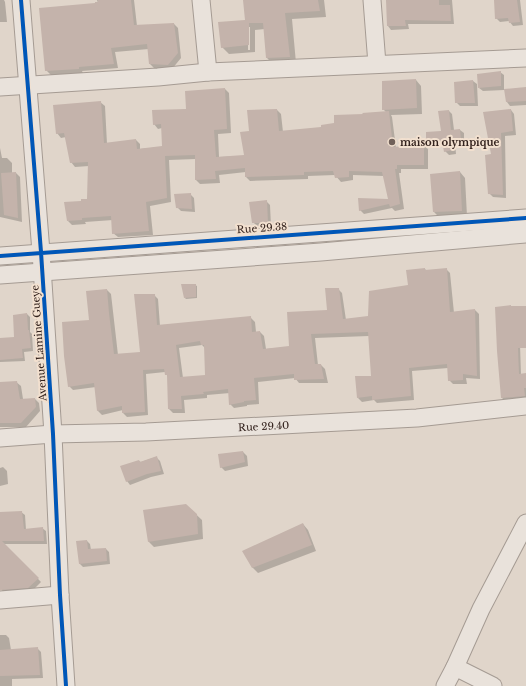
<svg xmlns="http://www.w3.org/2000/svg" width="526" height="686" font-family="'Libre Baskerville',serif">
	<rect width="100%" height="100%" fill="#e0d5ca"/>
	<path fill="#0003" fill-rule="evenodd" d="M0,0H4L5,2L7,22H0Z
		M97,0H134L137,26L174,24L178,28L181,58L172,69L154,68L150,64L149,49L115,52L118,68L82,71L83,73L51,75L46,70L98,3Z
		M244,0H324L326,17L292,19L296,63L274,65L267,58L265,29L255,30V52L229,54L222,47L246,21ZM248,27H250V50H248Z
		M386,0H452L454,24H408L409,29L391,30L388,26L387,2Z
		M495,0H520L523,25L513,26L509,21L500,22L496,18Z
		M500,72L504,75V90L483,91L479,88Z
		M416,80L421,86L422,114L391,115L392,117L396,148L423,145L428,149V169H401V173H399L404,209L395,211L392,208L364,214L360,210L389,200L384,176L353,175V180L341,182L335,175L308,176V179L250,181L246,177V172L219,175L220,183L200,184L196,180V159L169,160L171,202L150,206L153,235L118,237L113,233V220L85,222L86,224L72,225L68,221L83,202L88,200L89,166L75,167L71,162L66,137L61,138L57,133L100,102L105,106L107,144L136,140L140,144V149L163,147L162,128L158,129L154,124L187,110L225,89L229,93L231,133L218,134L219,157L245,156L250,132L277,110L281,114L283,132L322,128L364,115L386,112L383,109Z
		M473,81L477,84L478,106H460L456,102Z
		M526,88V105L510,106L507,102L505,90Z
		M511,110L514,114L516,135L505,136L506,198L493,197L489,193L492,155L484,113Z
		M449,111L452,114L454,130H460L464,133V143H455L456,154L449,155L445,151L444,144H431L427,140L442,132Z
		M0,148L2,158H7L12,163V173H16L20,177L22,222L0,217Z
		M460,172L465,178L467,216L439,217L434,212Z
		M190,194L194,198L195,212L181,211L177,207Z
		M266,201L270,205L271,226H257L253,222Z
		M425,269L427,271L446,269L450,273L454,313L475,310L479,314L480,379L466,378L467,384H453L449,380L448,368L412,371L414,400L377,403L374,400L362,402L358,398L372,377L369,336L315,338L318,365H321L325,369L328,383H299L295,378L258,382L259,404L247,405V406L234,408L230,404V393L207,395V398L184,400L185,413H173L169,409L168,377L165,372L146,374L148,415L127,417L123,413V410L102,415L98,411L96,387L73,390L69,386L90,321L107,290L111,294L118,355L141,353L154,295L158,299L160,326L250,317L255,322L256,332H260L264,336L266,349L290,347L328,311L338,289L342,293L346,320L369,317L409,286ZM202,345L205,348L206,376L183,378L179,348Z
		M195,285L197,286V298L186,299L185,298Z
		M526,307V343L520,344L521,375L526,374V399L505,401L502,398Z
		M27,314L30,317V332L32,334L33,351L24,352L25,361L0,362V339L15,338Z
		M16,382L21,386L23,399H35L39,403L40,411L26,427H0V383Z
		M243,452L247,456L248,466L225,471L221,467Z
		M156,457L160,461L164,474L151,477L130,485L127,481L139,461L141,462Z
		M3,467L7,471L8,484L0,486V468Z
		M186,505L202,520L203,539L154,547L149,542L144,511Z
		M21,512L25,515L26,530L42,528L46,531L47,544H4L41,582L32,591L4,593L0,587V513Z
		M303,524L308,530L316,551L258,573L252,567Z
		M87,541L90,544L91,550L106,549L109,552L110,564L83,567L79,563Z
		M0,635H6L9,638L11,650L37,648L41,652L43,678L12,679V686H0Z"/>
	<path fill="#c4b3ab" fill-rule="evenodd" d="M98,0H131L134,25L174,23L178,53L168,65L149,64L147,44L111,48L114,64L79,67V69L45,71L39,8L95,3V2H98Z
		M243,0H318L320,11L285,13L290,57L266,58L263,23H249V45L221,48L218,22L245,20Z
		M386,0H439V5H450L451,21L405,20L406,26H387Z
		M494,0H517L520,22L509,23L508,18L495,19Z
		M501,71V86L478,88L477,74Z
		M416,79L417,108L382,110V81Z
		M473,80L475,103H455L454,82Z
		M526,87V101L506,102L504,89Z
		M225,88L227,129L214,130L216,157L244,155L240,132L249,131L247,110L277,109L279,131L321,127V125L334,123V115L363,114L362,113L389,111L393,147L424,144V165H397V169H395L400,204L390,207L389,204L359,211L358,198L388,199L382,172L349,171V177L335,178L333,171L304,172V175L245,177V168L215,171L216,179L195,180V155L165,156L167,198L146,202L149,231L112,234L111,216L82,218V220L67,221L64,202L81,201V199H87L88,162L70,163L64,133L56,134L53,105L101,101L104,143L136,139L137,149L162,146L161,124L153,125L152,110L186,109L185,91Z
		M511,109L513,131L501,133L503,195L488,194L485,155L491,154L483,112Z
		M449,110L451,130L460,129L461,140H452L453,150L444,152L442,140L426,141V132L441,131L438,111Z
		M460,171L462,211L433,212L430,174Z
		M16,172L18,218L4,215L1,173Z
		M191,193L192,209L176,208L174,194Z
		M267,200L268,223H252L249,202Z
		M425,268V270L447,268L450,312L475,309L477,376L463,374V380L448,381L447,364L409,368L411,396L372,400V396L357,398L355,376H371L368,332L311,334L315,364H321L324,379L294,380V374L254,378L256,400L244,401V402L229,405L228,389L203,392L204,394L181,396L182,409H168L167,375H165L164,369L143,370L145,412L122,413V406L97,411L94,383L68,387L64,356L62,322L89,320L86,291L107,289L109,313L114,354L140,352L134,294H155L157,325L251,316L252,332L260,331L263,349L289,346L287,312L327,310L325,288H339L343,319L368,316L369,291L408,285L406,270ZM200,341L201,345H204L205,375L180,377L176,345Z
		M181,284H196V297L184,298Z
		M511,305V306H526V348H518L519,374L526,373V388H524L525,396L501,398L497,351L495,307Z
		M27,313L28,330H29L31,348L22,349L23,358L0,360V338L14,337L13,315Z
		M17,381L20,399L35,398L36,407L21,423H0V382Z
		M243,451L245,462L220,468L218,454Z
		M157,456L161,471L147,474L126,482L120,466L139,460L140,462Z
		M186,504L197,514L198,534L148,542L143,510Z
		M22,511L24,529L43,527L44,541H2L39,578L28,588L0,590V512Z
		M303,523L312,545L252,568L242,551Z
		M87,540L88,549L106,548L107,561L79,564L76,541Z
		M38,647L40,675L0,676V650Z"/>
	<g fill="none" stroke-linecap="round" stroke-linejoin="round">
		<defs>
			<g id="minor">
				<path d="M21,0L41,252L53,434L60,595L66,686"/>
				<path d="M201,0L208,72"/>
				<path d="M372,0L377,64"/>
				<path d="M0,87L158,77L208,72L526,58"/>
				<path d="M0,256L526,218"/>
				<path d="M0,275L321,252L526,234"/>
				<path id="s1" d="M0,438L53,434L146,432L417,418L526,406"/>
				<path d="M0,600L60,595"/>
				<path d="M455,667L493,686"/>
				<path d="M445,686L455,667L481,609L526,523"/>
			</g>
		</defs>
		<use href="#minor" stroke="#a59b93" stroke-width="19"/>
		<use href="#minor" stroke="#e9e2db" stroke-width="17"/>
		<defs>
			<path id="cycleway" d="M21,0L41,252L53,434L60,595L66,686
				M0,256L526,218"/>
		</defs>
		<use href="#cycleway" stroke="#f2e0cf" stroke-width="6"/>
		<use href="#cycleway" stroke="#0057b8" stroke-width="4"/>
	</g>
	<circle fill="#70615a" stroke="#f2e0cf" stroke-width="1.5" cx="392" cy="142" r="4"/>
	<g text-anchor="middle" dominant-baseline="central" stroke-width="4" stroke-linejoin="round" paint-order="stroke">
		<g font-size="10" font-weight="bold" fill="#33221d" stroke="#f2e0cf" text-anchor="start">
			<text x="400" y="142">maison olympique</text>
		</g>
		<g font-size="10" fill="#33221d" stroke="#f2e0cf">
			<text transform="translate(262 228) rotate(-4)">Rue 29.38</text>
			<text transform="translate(39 343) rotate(-94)">Avenue Lamine Gueye</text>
			<text stroke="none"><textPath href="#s1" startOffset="264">Rue 29.40</textPath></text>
		</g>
	</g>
</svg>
